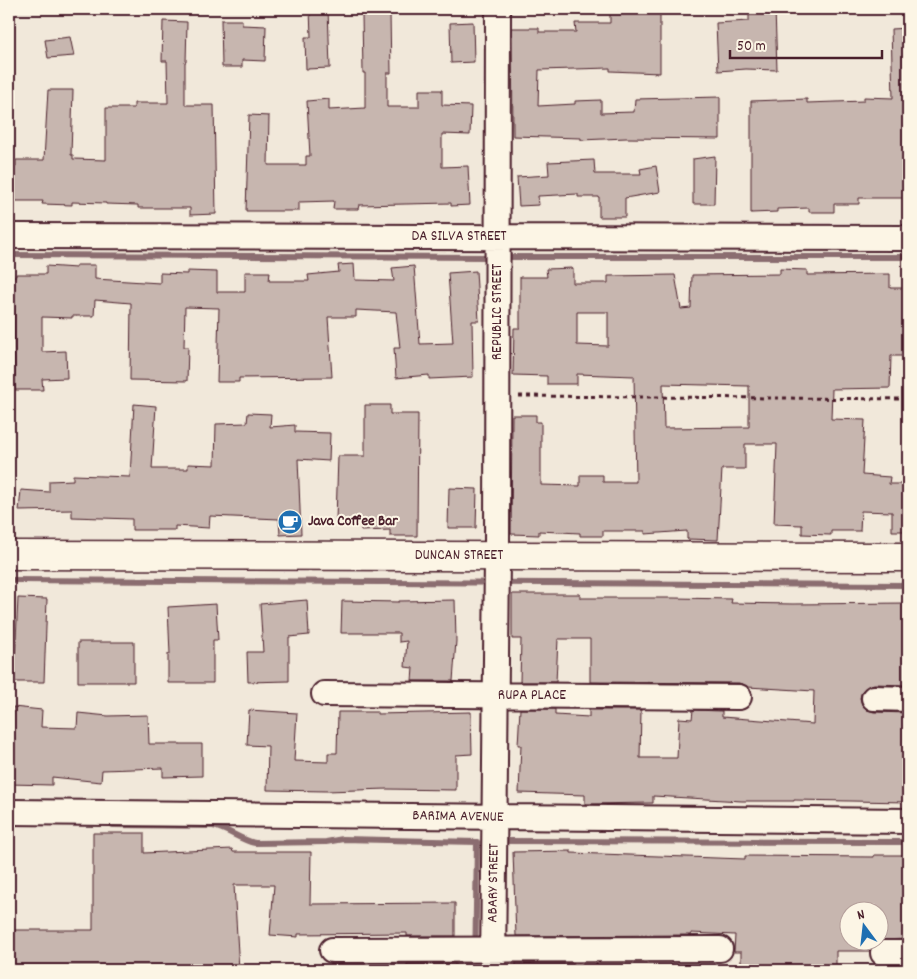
<svg xmlns="http://www.w3.org/2000/svg" width="917" height="979" font-family="Dekko,sans-serif">
	<rect width="100%" height="100%" fill="#f1e8da"/>
	<filter id="ink" filterUnits="userSpaceOnUse"><feTurbulence type="fractalNoise" baseFrequency=".02" numOctaves="2"/><feDisplacementMap in="SourceGraphic" scale="10" xChannelSelector="R" yChannelSelector="G"/><feConvolveMatrix kernelMatrix="1 2 1 2 8 2 1 2 1" color-interpolation-filters="sRGB"/></filter>
	<g filter="url(#ink)">
		<g fill="none" stroke-linecap="round" stroke-linejoin="round">
			<path stroke="#8b6d6f" stroke-width="6" d="M9,255L492,257
				M502,257H908
				M9,580L908,585
				M113,825L213,826C228,829 240,840 255,843L326,842L343,839L477,842L475,970
				M500,841L908,842"/>
		</g>
		<path fill="#c7b6af" stroke="#4a1f2b" fill-rule="evenodd" d="M310,9H328L330,68L306,69L305,37H311Z
			M610,9H660V73L610,71V68L539,70L538,106L575,104V101L601,100V113L634,112L635,99L720,97V139L626,138L581,140V138L513,136L512,28H539V32H576L575,23H610Z
			M749,9H775L777,70L746,69L718,71L716,23L749,21Z
			M362,14H390L391,73H387V107H419V90H442V105L471,106L470,135L442,134V167L468,166L470,205L451,206V203L359,205L358,209H333L334,201L299,202V211H246L249,115L269,116L268,165H306V156H310L307,101L329,99V110L365,108V73H363Z
			M221,20H242V25L266,26L265,61L242,60V67H222Z
			M163,21L187,22L186,62H185V105H214L216,214L190,215V208H138V205L106,204V203L72,202V205L42,204L43,201H9V167H16V160H44L48,90H73L71,155H73V159L106,160V108H134V103H168L167,61H162Z
			M473,22L474,62L451,63L450,23Z
			M908,28V198H859V204H834V212H809V208L777,209V212L751,213V101L807,99V103L864,101V97L893,98L891,29Z
			M70,37L74,56L48,58L45,40Z
			M715,156L714,204H693V159Z
			M594,160L595,174H641L640,169L656,166L660,192L625,198V217H599V197H578V194L538,196L539,205L519,206L517,177L549,175L548,162Z
			M354,264L355,280L394,281L392,268L414,266L420,344L453,343L448,273L476,271L479,321H472L473,377L429,379V375L396,378L394,348H400L396,312L356,310V317H328L332,377L239,378V382H217L219,308L185,307L184,347H188L187,381L130,380L131,303L95,300L94,316H72V318L42,317V352L66,351L67,378L42,379L43,390H15L14,307H9V276H16V274H46V266L76,268V265H95V279L160,283V273L187,274V271L217,272V292H245V272H270L269,281H309L308,275L339,272L338,265Z
			M573,268V283H608V276L675,275L681,309L691,308L692,275L780,274V269L807,270V275L890,274V288H908V356H891L890,388L832,389L831,419L865,420L862,475L890,477L889,484H908V531H892V512L861,511L860,531H831V535L802,534V525L774,524L777,444H745V469H722L718,540L687,539V531L645,534V531H603V536H580V533L539,531V535L511,534L512,415H536V422H541V485L580,486V475H603V482H636L634,376L577,374V384H547V376L513,375L514,328H520V277H547L546,269ZM577,312H608V346L577,345ZM663,384L749,386V427L664,428Z
			M134,404L156,406L152,469H188V464L215,465L216,424L247,423L248,413L271,414L270,427L295,425V432L330,433L329,461L298,459L301,534L280,535L279,519L210,516L209,528L175,526V530H132V519L72,517V510L19,511L21,490L49,492V481L73,480V475L130,477Z
			M365,405H390V414H418L417,536H390V530L361,531V520H336L338,456H365Z
			M449,488L477,489L476,528H448Z
			M512,594H580V598H674L732,599L731,603L793,604L908,603V685L874,684L868,686L862,691L860,698L862,705L867,710L874,712L908,713V802L794,800V801H742L653,796V803L585,804V795L519,793L521,745H518L520,709H555V715L589,717V710H641L640,758H677L679,718L692,719L693,710L722,711V717L813,724L814,691L748,687L739,683L590,682V639H558L556,682H520L521,639H512Z
			M18,598L47,599L44,682H14Z
			M307,600L309,635L289,637V681L248,682L247,652H263L260,604Z
			M455,600L456,641L453,681H412L413,668L405,667L407,641L399,642V633H341L342,601L399,602V601Z
			M216,604L218,640H213V683H168V654H170L168,607Z
			M78,642H134V682H78Z
			M13,707L42,710L41,727L77,728L78,713L108,716L148,715L149,744H202V776L163,777V768L102,770L101,782L52,777V785L9,784V725H12Z
			M249,710L297,713L294,761L328,762V753H337L338,712H377V714L471,712L472,754L456,755V790L387,789L327,791L267,790L268,746L247,745Z
			M93,833H144V853L232,849L233,852H311L310,904L455,903V936H407V933L298,934V937L270,935L274,885H234L239,970H9V930H93Z
			M571,851V853L745,859V856L874,857V855H908V939L880,940V912H850V942H876L871,946L870,951H836V970H741V952H734L735,935L691,933V935L516,936L513,852Z
			M455,963V970H407V964Z
			M516,963H574V970H516Z"/>
		<g fill="none" stroke-linecap="round" stroke-linejoin="round">
			<defs>
				<path id="minor" d="M9,236L908,238
					M324,694L739,697
					M874,698L908,699
					M9,812L908,821
					M332,950L720,949
					M883,953H908
					M493,970L497,556L498,9"/>
				<path id="tertiary" d="M9,555L908,557"/>
			</defs>
			<use href="#minor" stroke="#4a1f2b" stroke-width="28"/>
			<use href="#tertiary" stroke="#4a1f2b" stroke-width="31"/>
			<path stroke="#4a1f2b" stroke-width="3" stroke-dasharray="4 4" stroke-linecap="butt" d="M519,396L908,399"/>
			<use href="#minor" stroke="#fcf5e5" stroke-width="24"/>
			<use href="#tertiary" stroke="#fcf5e5" stroke-width="28"/>
		</g>
	</g>
	<defs>
		<symbol id="cafe-disc" viewBox="-11 -11 22 22"><circle r="9.5" fill="#1f6fb2" stroke="#fcf5e5"/><path d="M-5.5-4.5H6V0H3Q3 3.5 0 3.5H-2.5Q-5.5 3.5-5.5 0ZM3-3.2v2h1.7v-2ZM-6 4.5H4V6H-6Z" fill="#fff"/></symbol>
	</defs>
	<g fill-rule="evenodd">
		<use href="#cafe-disc" x="276" y="508" width="28" height="28"/>
	</g>
	<g text-anchor="middle" dominant-baseline="central" stroke-width="4" stroke-linejoin="round" paint-order="stroke">
		<g font-size="15" fill="#4a1f2b" stroke="#fcf5e5">
			<text x="459" y="237">DA SILVA STREET</text>
			<text transform="translate(498 312) rotate(-90)">REPUBLIC STREET</text>
			<text x="459" y="556">DUNCAN STREET</text>
			<text x="532" y="696">RUPA PLACE</text>
			<text transform="translate(458 817) rotate(1)">BARIMA AVENUE</text>
			<text transform="translate(494 883) rotate(-89)">ABARY STREET</text>
		</g>
		<g font-size="15" font-weight="bold" fill="#4a1f2b" stroke="#fcf5e5" text-anchor="start">
			<text x="308" y="522">Java Coffee Bar</text>
		</g>
	</g>
	<rect width="917" height="979" fill="none" stroke="#fcf5e5" stroke-width="30"/>
	<rect x="15" y="15" width="887" height="949" fill="none" stroke="#4a1f2b" stroke-width="2" filter="url(#ink)"/>
	<g transform="translate(864 926) rotate(345)"><circle r="24" fill="#fcf5e5" stroke="#b59f9b"/>
	<path d="M0-4L9 19L0 12L-9 19Z" fill="#1f6fb2"/>
	<text y="-8" font-size="14" font-weight="bold" text-anchor="middle" fill="#4a1f2b">N</text>
	</g>
	<path d="M730 50v8h152v-8" fill="none" stroke="#4a1f2b" stroke-width="2.5"/>
	<text x="737" y="50" font-size="15" fill="#4a1f2b" stroke="#fcf5e5" stroke-width="4" paint-order="stroke">50 m</text>
</svg>
